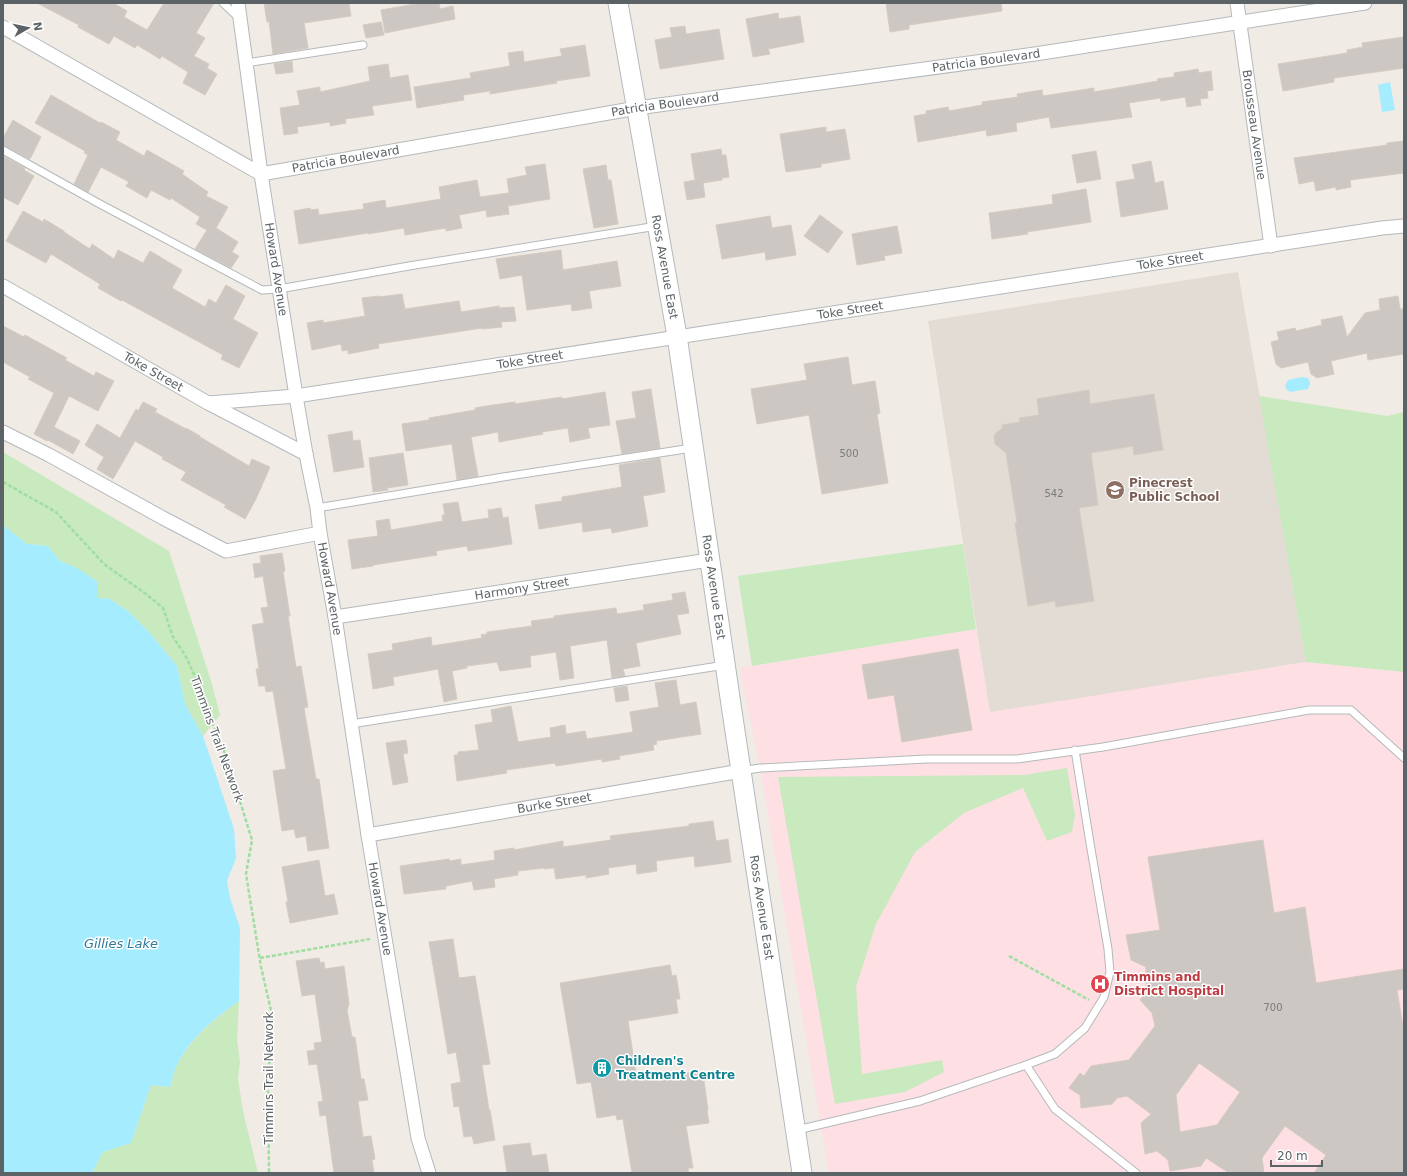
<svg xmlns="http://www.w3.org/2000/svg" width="1407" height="1176" font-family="'DejaVu Sans',sans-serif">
	<rect width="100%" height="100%" fill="#f0ebe4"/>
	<path fill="#e2dcd4" d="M1238,272L1306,662L990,713L928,321Z"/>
	<path fill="#fedfe3" d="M976,629L990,712L1306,662L1404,672V1173H829L760,768L740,668Z"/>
	<path fill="#c8eabe" d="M1259,396L1387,416L1404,412V672L1306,662Z
		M3,452L169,551L212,684L220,715L203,736L185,704L177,666L149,632L128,611L110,599L98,598V582L77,568L60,561L48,546L27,544L3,525Z
		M963,544L976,629L752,666L738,576Z
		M1067,768L1075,815L1072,832L1047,841L1023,788L964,813L915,852L876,924L856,987L862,1074L942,1060L944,1072L905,1092L835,1104L778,777L1024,775Z
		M239,1001L237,1040L240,1062L238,1079L243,1111L258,1173H92L103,1152L131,1143L151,1085L170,1087C172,1079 174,1070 178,1063C192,1037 215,1018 239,1001Z"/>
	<path fill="#a5ecff" d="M1390,82L1395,110L1382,112L1378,85Z
		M1302,377L1308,378L1310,383L1308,389L1290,392L1286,389L1285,386L1288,380Z
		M3,525L27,544L48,546L60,561L77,568L98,582V598L110,599L128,611L149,632L177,666L185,704L203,736L234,829L236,858L227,881L230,898L240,928L239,1001C215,1018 191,1037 178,1063C174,1070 172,1079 170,1087L151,1085L131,1143L103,1152L92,1173H3Z"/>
	<path fill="#cdc7c3" stroke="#d5cbc1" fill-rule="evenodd" d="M37,3H113L127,11L124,17L147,30L164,3H214L196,33L205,38L194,56L209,64L207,68L217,74L205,95L183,83L188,72L162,56L160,59L137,45L135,48L114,36L109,44L78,27L79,25Z
		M264,3H349L351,16L304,23L308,48L273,54L269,21L267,22Z
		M421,3H439L440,9L453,6L455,19L385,33L381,10Z
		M886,3H1001L1002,11L909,25V29L890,32Z
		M778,13L779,19L800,16L804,42L768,49L770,54L753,57L746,19Z
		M381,22L384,35L366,38L363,25Z
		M685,26L686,34L719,29L724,59L660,69L655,40L672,37L670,28Z
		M1404,37V68L1334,78V82L1283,91L1278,64L1347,53V50L1363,47L1362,43Z
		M585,45L590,76L556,81L557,83L490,94V91L463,95L464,100L417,108L414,87L471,78L470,73L510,66L508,53L523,51L524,62L562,56L560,49Z
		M292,61L293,72L276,74L274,64Z
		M388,64L390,78L408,75L412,100L372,106L374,115L345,119L346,123L330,126V122L297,127L298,133L284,135L280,108L300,105L297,91L320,87V92L370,81L368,67Z
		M1198,69L1199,73L1211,71L1213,90L1207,91L1208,98L1200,99L1201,105L1187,107L1185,97L1161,101L1160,98L1129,103L1132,117L1051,128L1049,117L1016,123L1017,131L987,136L986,130L918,142L914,116L926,114V111L948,107L949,111L982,105V102L1018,97L1017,94L1042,90L1043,96L1094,88V92L1158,81L1157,79L1174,77V73Z
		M51,95L100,123L101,122L120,132L116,140L144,156L147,150L184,171L182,174L208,192L206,196L228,207L216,228L238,242L232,252L239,256L231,268L195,249L207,230L196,224L200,217L171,198L170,200L151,190L147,198L126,186L129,182L101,167L88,192L74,184L88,155L84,153L85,151L35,123Z
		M13,120L41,137L30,159L3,145V138Z
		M826,127V132L845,129L850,159L821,164V167L786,172L780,134Z
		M1404,141V173L1350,180L1351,187L1336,190V187L1316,191L1314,181L1299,184L1294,158L1387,145V143Z
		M721,149L722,155H726L729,177L722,178V180L703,183L705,197L687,200L684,182L695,180L691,154Z
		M1096,151L1101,179L1077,183L1072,155Z
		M3,156L25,168L24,170L34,176L18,205L3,197Z
		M1151,161L1155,183L1163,181L1168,209L1121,217L1116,182L1135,179L1132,165Z
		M545,164L550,199L508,206L509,214L487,217L486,210L459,215L462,228L446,231V228L405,235L404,228L368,234V233L299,244L294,211L310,208L311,210L318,209L319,215L364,209L363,204L385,200L386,208L441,199L439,187L477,180L480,197L509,193L507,179L527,175L525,167Z
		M606,165L608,180H611L618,224L594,228L583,169Z
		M1086,189L1091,222L1027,232L1028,234L992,239L989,213L1053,204L1052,195Z
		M23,211L43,222L44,219L64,231V232L90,249L92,244L114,259L118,250L143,263L150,251L182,270L172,288L205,307L209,299L216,303L226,285L245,296L233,319L258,333L239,368L221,359L223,355L122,300L121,301L98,288L100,284L51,254L46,263L6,241Z
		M820,215L843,232L828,253L804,236Z
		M770,216L772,228L791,225L796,255L766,260L765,252L722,259L716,225Z
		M897,226L902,253L884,256L885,260L857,265L852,234Z
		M561,250L563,270L617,261L621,286L589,291L592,308L572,311L571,304L527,310L522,275L500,279L496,259Z
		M402,294L405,309L459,301L461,312L499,306V308L514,307L516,321L501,322L502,327L482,329V328L378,344L379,348L348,354V350L342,351L341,344L312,350L307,323L323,320V323L365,316L362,298L379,296V297Z
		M1398,296L1400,309H1403L1404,316V354L1368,360L1367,353L1331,361L1334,374L1317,378L1311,374L1308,362L1281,368L1276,364L1271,342L1279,340L1277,332L1295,328L1296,331L1322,325L1321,320L1342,316L1347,337L1365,313L1380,310L1379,299Z
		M3,326L24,337L25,335L67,358L65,360L94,376L96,372L114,381L98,411L69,396L54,427L80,441L73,454L48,440L47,441L34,434L54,393L28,379L30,377L3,362Z
		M848,357L852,385L875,381L880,413L877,414L888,483L822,494L809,415L757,424L751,389L807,380L804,364Z
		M651,389L660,448L622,454L616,421L636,418L632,392Z
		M1089,390L1090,404L1154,394L1163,450L1134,455L1133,446L1091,453L1098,505L1079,508L1094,601L1056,607L1055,601L1028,606L1015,523H1017L1006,453L995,444L994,437L995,434L1002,428V425L1020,422L1019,418L1039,415L1037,399Z
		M605,392L610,425L588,428L590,438L570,442L568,428L542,432L543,434L499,442L498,432L471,437L478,476L457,480L452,444L406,451L402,424L429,420V418L475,410V408L486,406L515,402V404L562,397V399Z
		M143,402L157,409L155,412L186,429V428L200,436V437L249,466L252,459L270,467L256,499L245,519L224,507L226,505L181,480L186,472L162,459L163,457L135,441L113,479L97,469L104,457L85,445L97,424L120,438L136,409L138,411Z
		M352,431L353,441L360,440L364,467L334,472L328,435Z
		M403,453L408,485L387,488L388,490L373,492L369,458Z
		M660,458L665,492L643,496L648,526L612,533L611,528L583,532L582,522L539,529L535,505L562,501V497L622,487L619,465Z
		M458,502L462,522L489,518L488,510L501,508L503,518L508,517L512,544L468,551L467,546L436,551L437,555L373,565V566L352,569L348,540L378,536L376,521L389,519L391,530L443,521L442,515H445L443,504Z
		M282,553L285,571L283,572L290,616H288L296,667L301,666L308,707L304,708L316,779H319L329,848L308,851L306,836L296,838L294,829L282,831L273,771L286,769L273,691L266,692L265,686H259L256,669H259L252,625L264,623L261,608L268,607L263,576L255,578L253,564L261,563L260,556Z
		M685,592L689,613L677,615L681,634L636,643L640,666L623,669L625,676L612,678L607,640L570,646L574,678L560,680L556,652L530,656L531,667L500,671L497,662L467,666V668L452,671L457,699L444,702L438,669L393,677L394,685L373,689L368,654L393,650L392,644L431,637L432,646L482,638L481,635L487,634V632L532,626L531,621L554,618V616L616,608L617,614L644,610L643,605L673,600L672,594Z
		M958,649L972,730L902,742L894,695L868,699L862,665Z
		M676,680L680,705L696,702L701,734L656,741L657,744L653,745L654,750L619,756L620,759L602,762V759L556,766L555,763L506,770L507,773L457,781L454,755H458V752L479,750L475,725L493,722L491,710L511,706L518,742L551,737L550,728L565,725L566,734L585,731L587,739L633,732L630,712L659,707L655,683Z
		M627,686L629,700L616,702L614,688Z
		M406,740L408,753L403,754L408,782L393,785L386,743Z
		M713,821L716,841L728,839L731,862L695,867L694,856L656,861L657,871L637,874L636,864L608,868L609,874L586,878V875L556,879L554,868L544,869V868L518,871V875L494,879L495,887L474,890L472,881L446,886V889L404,894L400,866L449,859L450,861L461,859V865L495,860L494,851L514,848V850L563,841V847L611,840L610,836L689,826V824Z
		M1263,840L1274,913L1305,907L1316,983L1404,969V989L1397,990L1404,1032V1173H1314L1326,1155L1285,1126L1262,1158L1264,1173H1229L1206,1158L1201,1166L1170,1171L1168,1160L1157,1151L1145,1154L1141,1123L1151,1114L1127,1096L1117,1098L1112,1104L1081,1108L1080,1095L1069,1088L1080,1073L1084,1076L1091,1066L1129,1060L1155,1026L1152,1013L1140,1000L1146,991V967L1131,960L1126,935L1160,930L1148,857ZM1199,1063L1240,1092L1217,1125L1180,1132L1176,1095Z
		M319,860L325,896L334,894L338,914L290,923L286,902H288L282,867Z
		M453,939L459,978L475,976L490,1064L482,1065L489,1110H490L495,1140L474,1144L472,1136L464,1137L459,1106L454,1107L451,1084L461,1082L456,1052L448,1054L429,942Z
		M319,958L320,963L324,962L325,969L344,966L349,1004L347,1010L352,1037H355L361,1079H364L368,1100L358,1101L363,1137L371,1136L375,1159L372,1160L374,1173H334L326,1115L320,1116L318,1102L323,1101L317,1064L309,1065L307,1051L315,1050L314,1043L322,1042L315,994L302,996L296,961Z
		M670,965L672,976L676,975L680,999H676L678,1013L628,1021L637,1081L700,1071L702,1081H704L708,1110H707L709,1123L686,1126L693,1168H688L689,1173H632L623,1119L617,1120L616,1115L597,1118L591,1082L577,1084L560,983Z
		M530,1143L532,1156L546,1154L549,1173H507L503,1146Z"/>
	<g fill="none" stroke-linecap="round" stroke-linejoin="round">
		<defs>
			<path id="service" d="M223,3L238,17
				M246,63L363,45
				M3,150L98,203L262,290L279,289L409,266L657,226
				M317,508L503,477L692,448
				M351,724L725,665
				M741,771L760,768L926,759H1017L1103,747L1309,710H1351L1404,758
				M1026,1065L1055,1109L1136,1173
				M797,1130L920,1101L1026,1065L1055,1054L1085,1028L1104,997L1110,972L1108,949L1090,843L1075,750"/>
			<g id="minor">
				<path id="s1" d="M238,3L261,174L296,396L306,454L317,508L320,533L335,617L368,835L418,1138L429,1173"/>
				<path id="s2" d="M1237,3L1271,246"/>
				<path id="s3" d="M3,27L261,174L637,108L1035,54L1365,3"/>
				<path id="s4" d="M3,286L208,403L306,454"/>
				<path id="s5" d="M208,403L296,396L1382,228L1404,226"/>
				<path d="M3,432L49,455L163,518L226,551L320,533"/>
				<path id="s6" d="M335,617L709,560"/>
				<path id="s7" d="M368,835L741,771"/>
			</g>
			<g id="secondary">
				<path id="s8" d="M618,3L677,336L733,718L802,1173"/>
			</g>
		</defs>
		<use href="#service" stroke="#b4b9bc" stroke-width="9"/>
		<use href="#minor" stroke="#b4b9bc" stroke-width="15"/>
		<use href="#secondary" stroke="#b3b9bd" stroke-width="21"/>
		<path stroke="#9fdea1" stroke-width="2.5" stroke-dasharray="4 2" stroke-linecap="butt" d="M3,482L56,512L104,564L146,594L163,608L173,637L185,655L194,674L201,696L226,756L252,840L246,874L261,967L272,1015L268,1084L269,1173
			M1009,956L1089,1000
			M260,958L370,939"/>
		<use href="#service" stroke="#fff" stroke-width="7"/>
		<use href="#minor" stroke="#fff" stroke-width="13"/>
		<use href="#secondary" stroke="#fff" stroke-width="19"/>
	</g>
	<defs>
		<symbol id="school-disc" viewBox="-11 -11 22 22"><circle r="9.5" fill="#8d6e63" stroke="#fff"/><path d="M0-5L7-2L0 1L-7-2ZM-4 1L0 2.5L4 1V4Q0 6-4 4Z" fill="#fff"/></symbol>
		<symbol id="hospital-disc" viewBox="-11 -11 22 22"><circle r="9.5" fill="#e0444e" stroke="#fff"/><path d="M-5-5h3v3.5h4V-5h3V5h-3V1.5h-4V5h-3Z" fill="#fff"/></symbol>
		<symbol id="building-disc" viewBox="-11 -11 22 22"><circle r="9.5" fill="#0f9aa8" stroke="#fff"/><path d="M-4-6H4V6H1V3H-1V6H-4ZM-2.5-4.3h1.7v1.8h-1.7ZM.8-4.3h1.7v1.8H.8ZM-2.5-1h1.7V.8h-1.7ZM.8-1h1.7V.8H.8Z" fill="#fff"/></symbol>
	</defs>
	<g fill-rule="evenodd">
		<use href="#school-disc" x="1104" y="479" width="22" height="22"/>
		<use href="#hospital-disc" x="1089" y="973" width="22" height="22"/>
		<use href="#building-disc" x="591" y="1057" width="22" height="22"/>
	</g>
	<g text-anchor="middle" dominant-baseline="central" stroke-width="3" stroke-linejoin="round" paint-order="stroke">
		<g font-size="10" fill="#787c7d">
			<text x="849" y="453">500</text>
			<text x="1054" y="493">542</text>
			<text x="1273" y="1007">700</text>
		</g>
		<g font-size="12" fill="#5c6366" stroke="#fff">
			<text stroke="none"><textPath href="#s3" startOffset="1031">Patricia Boulevard</textPath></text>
			<text stroke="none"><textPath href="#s3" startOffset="707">Patricia Boulevard</textPath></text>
			<text stroke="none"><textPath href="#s2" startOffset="123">Brousseau Avenue</textPath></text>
			<text stroke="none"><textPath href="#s3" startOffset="383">Patricia Boulevard</textPath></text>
			<text stroke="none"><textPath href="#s5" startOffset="973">Toke Street</textPath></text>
			<text stroke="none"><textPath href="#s8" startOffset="268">Ross Avenue East</textPath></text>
			<text stroke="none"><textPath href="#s1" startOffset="269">Howard Avenue</textPath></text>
			<text stroke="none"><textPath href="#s5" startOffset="649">Toke Street</textPath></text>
			<text stroke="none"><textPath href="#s5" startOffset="325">Toke Street</textPath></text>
			<text stroke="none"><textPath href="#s4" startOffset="173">Toke Street</textPath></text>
			<text stroke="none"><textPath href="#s8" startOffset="592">Ross Avenue East</textPath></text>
			<text stroke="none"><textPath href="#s1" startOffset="593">Howard Avenue</textPath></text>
			<text stroke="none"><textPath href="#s6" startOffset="189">Harmony Street</textPath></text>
			<text transform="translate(217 739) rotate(70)">Timmins Trail Network</text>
			<text stroke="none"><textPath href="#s7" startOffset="189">Burke Street</textPath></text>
			<text stroke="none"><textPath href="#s8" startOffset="916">Ross Avenue East</textPath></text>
			<text stroke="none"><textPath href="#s1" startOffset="917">Howard Avenue</textPath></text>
			<text transform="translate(269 1078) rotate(-90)">Timmins Trail Network</text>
		</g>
		<g font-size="12" font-weight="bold" fill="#785e54" stroke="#fff" text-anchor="start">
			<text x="1129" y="483">Pinecrest<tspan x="1129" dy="14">Public School</tspan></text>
		</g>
		<g font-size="12" font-weight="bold" fill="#be3a42" stroke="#fff" text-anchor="start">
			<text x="1114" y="977">Timmins and<tspan x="1114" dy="14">District Hospital</tspan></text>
		</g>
		<g font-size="12" font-weight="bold" fill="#0d838f" stroke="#fff" text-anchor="start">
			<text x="616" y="1061">Children's<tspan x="616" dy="14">Treatment Centre</tspan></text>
		</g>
		<g font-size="13" font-style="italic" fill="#2e7997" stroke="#fff">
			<text x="121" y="943">Gillies Lake</text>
		</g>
	</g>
	<rect width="1407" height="1176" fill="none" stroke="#5c6366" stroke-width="8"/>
	<g transform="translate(28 28) rotate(81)" stroke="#ffffff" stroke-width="3" paint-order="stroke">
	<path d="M0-3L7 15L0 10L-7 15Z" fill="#5c6366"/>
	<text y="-6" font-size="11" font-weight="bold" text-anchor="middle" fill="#5c6366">N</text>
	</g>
	<path d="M1271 1160v6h51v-6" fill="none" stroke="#5c6366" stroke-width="2"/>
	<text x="1277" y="1160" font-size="12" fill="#5c6366" stroke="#ffffff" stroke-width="3" paint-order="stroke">20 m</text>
</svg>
